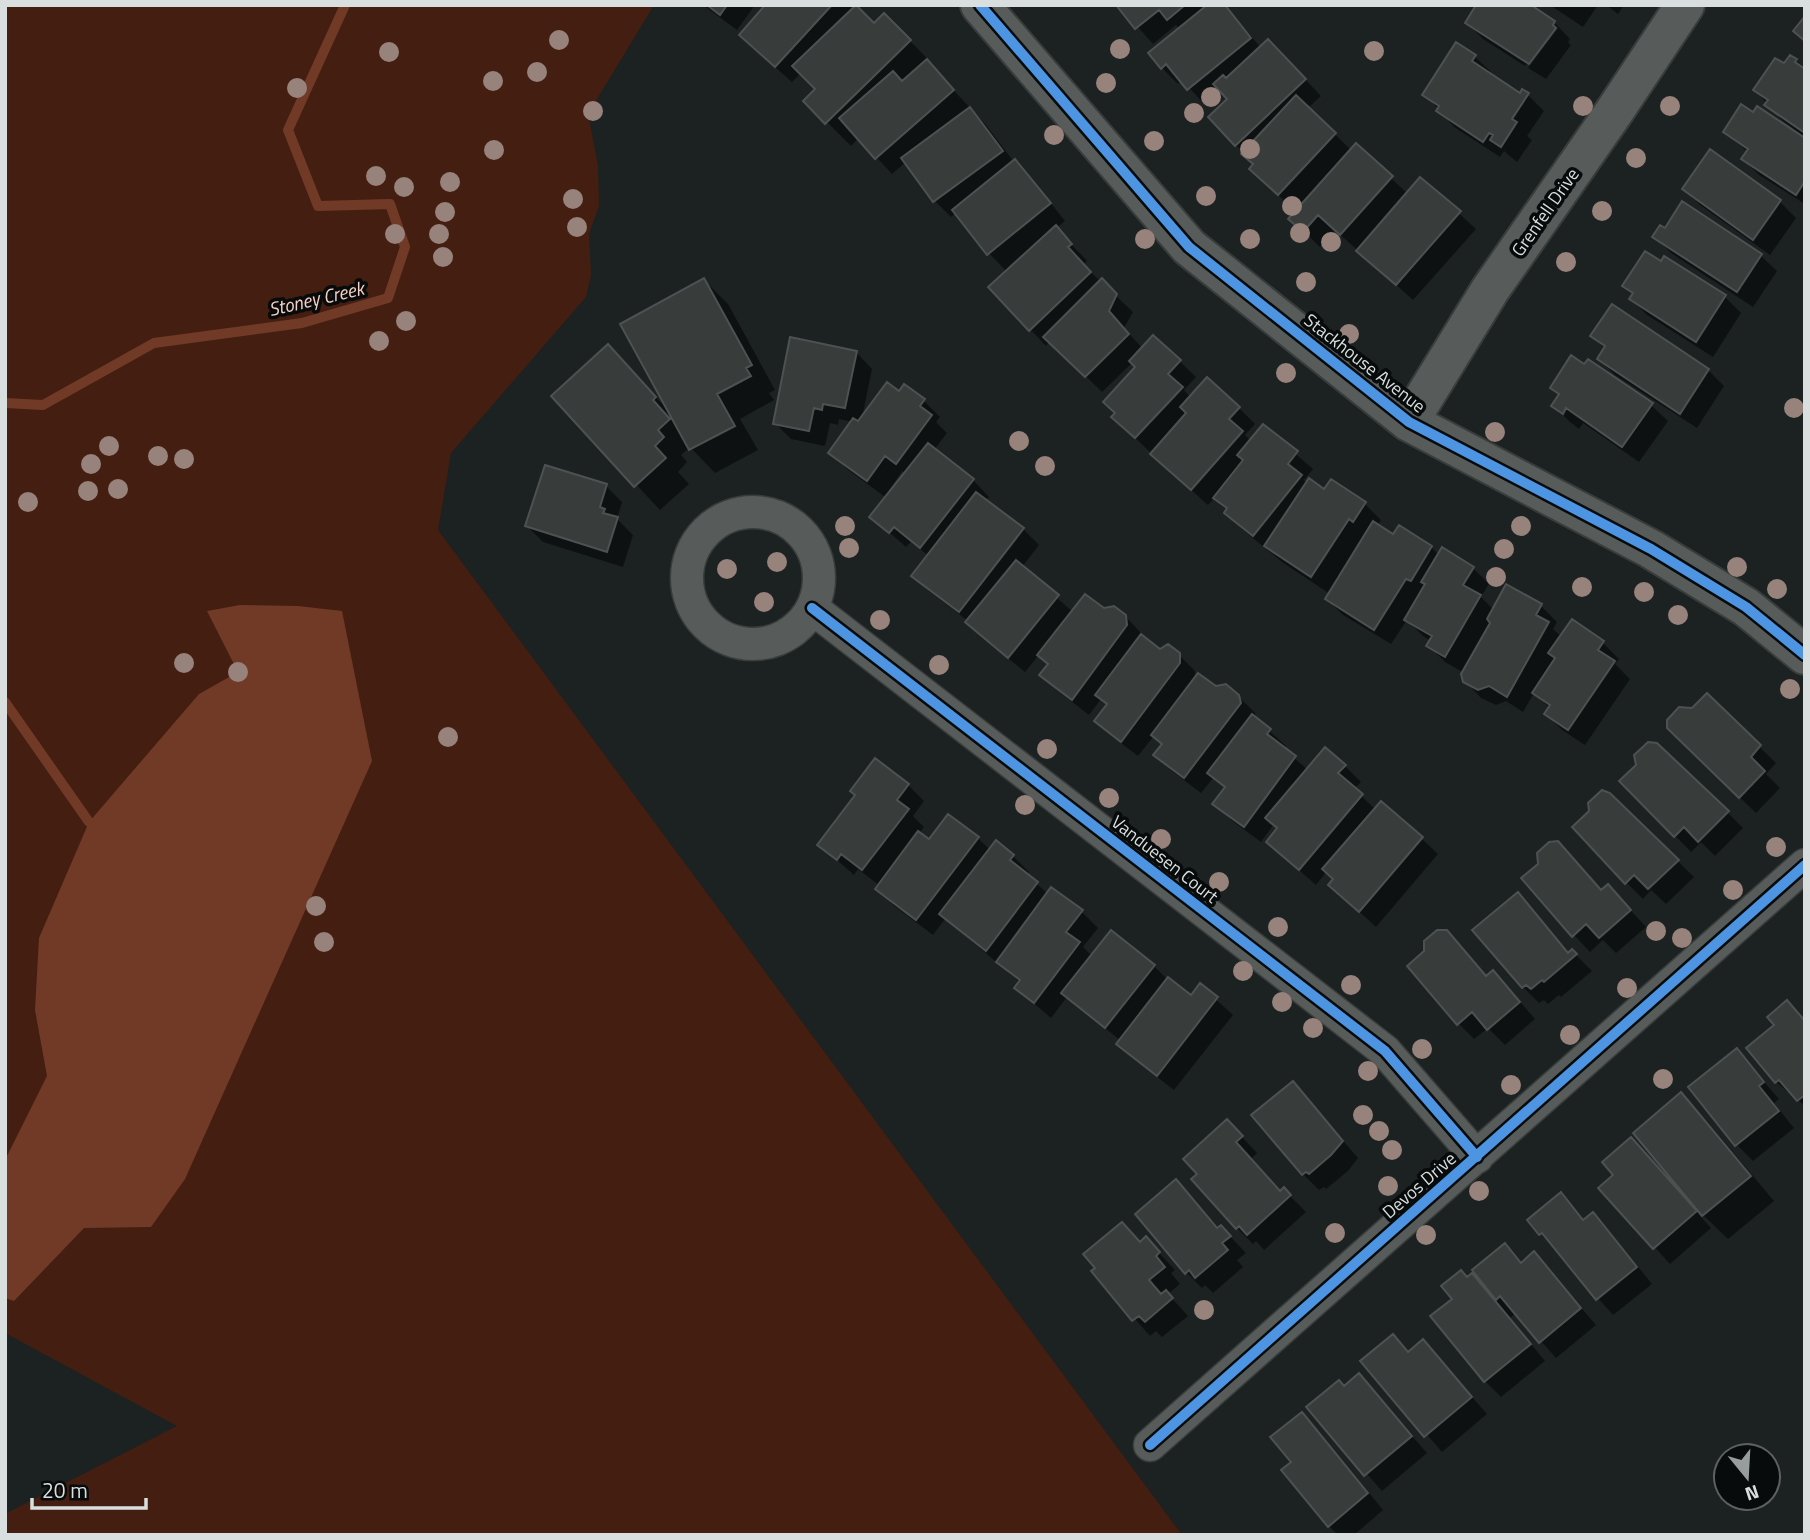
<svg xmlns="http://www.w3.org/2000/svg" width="1810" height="1540" font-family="'Titillium Web',sans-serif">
	<rect width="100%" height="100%" fill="#1c2121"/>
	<path fill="#441e11" d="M5,5H654L588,114L598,165L599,206L589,234L591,275L586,297L451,453L438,530L1182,1535H5V1514L177,1426L5,1333Z"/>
	<path fill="#713a27" d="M240,605L298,606L342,611L372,761L185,1179L151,1227L84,1228L14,1301L5,1298V1160L47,1076L35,1010L39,938L89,822L199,694L238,672L207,611Z"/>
	<path fill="#0007" d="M703,5H755L737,30Z
		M768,5H853L874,25L884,15L934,65L932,67L986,125L1014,162L1031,178L1065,221L1056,228L1087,261L1083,265L1133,312L1124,328L1143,349L1154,337L1196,377L1184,390L1191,398L1239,408L1255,424L1245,435L1251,441L1263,426L1313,469L1304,480L1307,483L1325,491L1365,504L1381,520L1377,526L1394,536L1431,547L1439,555L1473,568L1489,584L1481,597L1494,610L1506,587L1541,606L1557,622L1553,629L1562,637L1603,643L1619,659L1615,664L1630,679L1585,745L1562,730L1546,714L1550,708L1534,693L1523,712L1506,701L1496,705L1481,698L1465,681L1464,673L1445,662L1429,646L1431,641L1423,636L1407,620L1391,644L1343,615L1327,599L1330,594L1282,562L1242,529L1226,513L1228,510L1215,497L1208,505L1169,470L1130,433L1138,367L1133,362L1102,392L1050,341L1046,346L1030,329L1007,272L989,253L956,213L951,217L935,201L906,162L892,174L859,138L851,146L806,101L817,89L801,73L792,82L757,51Z
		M1118,5H1224L1261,48L1284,57L1321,96L1308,108L1352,151L1357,146L1408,194L1421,179L1476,229L1413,300L1335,230L1320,247L1291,219L1297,212L1267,185L1255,165L1210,117L1230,99L1222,91L1205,105L1182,80L1178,84L1162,68L1180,30L1176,25L1153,44Z
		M1550,5H1598L1583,27Z
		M1606,5H1624L1618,14Z
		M1554,22L1570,39L1568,42L1571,45L1546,79L1528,68L1558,28L1556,26L1525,66L1483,39L1467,23Z
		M1474,56L1491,72L1489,74L1520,95H1528L1544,111L1527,136L1532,140L1517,162L1504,151L1500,157L1454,127L1425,94Z
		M1796,60L1805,69V204L1759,175L1743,159L1748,152L1725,132L1791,131L1793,128L1783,121L1755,90L1785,66Z
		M1684,188L1780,202L1796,218L1770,255L1700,205Z
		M1655,236L1760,255L1777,271L1753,307L1671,253Z
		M704,280L728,304L775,390L769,393L774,400L740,419L758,450L715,473L690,447L681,455L687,462L678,472L689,484L660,510L553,396L608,346L667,409Z
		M1625,286L1725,297L1741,313L1713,357L1647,315L1631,299L1634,295Z
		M1612,307L1708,370L1724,386L1697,428L1615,375L1599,359L1605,349L1593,336Z
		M856,352L872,369L862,418L900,393L904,386L924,401L940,417L936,422L947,433L934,450L973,480L989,497L985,501L1023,529L1039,545L1022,567L1073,612L1103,610L1125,616L1141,633L1142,637L1160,651L1178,654L1195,671V679L1238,696L1255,713L1256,719L1286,746L1284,749L1308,770L1345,766L1361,782L1354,789L1376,810L1421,838L1438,854L1376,927L1330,885L1335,880L1327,871L1316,885L1285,858L1279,829L1274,824L1261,842L1231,820L1215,803L1226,789L1214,777L1201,793L1172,771L1156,755L1163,745L1154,736L1138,756L1113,737L1097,721L1108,706L1101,699L1089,715L1058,691L1042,675L1049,665L1039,655L1025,672L983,638L968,621L930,592L914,576L929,556L911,542L906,547L872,517L906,474L902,471L885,497L847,469L831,453L853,422L839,419L838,425L830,423L825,446L791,439L775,423Z
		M1552,387L1651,405L1668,421L1639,462L1583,423L1579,429L1570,422L1553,405L1560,395Z
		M606,486L622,502L617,519L633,535L623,567L543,542L527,526Z
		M1707,696L1776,763L1766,774L1780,788L1756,813L1668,728Z
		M875,760L908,785L924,801L913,816L924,827L919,834L929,842L978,838L990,850L996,843L1013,856L1029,872L1027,875L1048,894L1081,911L1098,928L1083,947L1092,956L1154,966L1168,980L1191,997L1201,986L1233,1015L1174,1090L1135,1060L1118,1044L1121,1041L1067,997L1051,1018L1016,988L1020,982L945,919L933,935L893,905L877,889L880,886L858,869L854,875L820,845L857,795Z
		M1638,766L1727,812L1743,828L1715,856L1701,842L1691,852L1622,781Z
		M1609,794L1694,877L1666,904L1651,890L1643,899L1626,882L1591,812Z
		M1608,886L1646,927L1616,953L1603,940L1590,952L1574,935L1602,892Z
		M1517,894L1570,954L1572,951L1592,971L1561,997L1559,995L1548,1004L1544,1000L1539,1003L1523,987Z
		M1446,931L1487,977L1509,989L1535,1019L1505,1045L1488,1028L1474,1039L1458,1023Z
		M1787,1002L1805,1020V1106L1776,1082V1025Z
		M1737,1051L1779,1099L1774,1103L1794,1128L1753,1161L1737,1145L1690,1088Z
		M1293,1083L1358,1158L1348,1171L1326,1189L1324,1187L1319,1190L1303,1174Z
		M1681,1095L1705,1119L1774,1201L1728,1239L1704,1216L1702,1218L1711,1228L1670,1264L1601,1188L1691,1205L1694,1203Z
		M1227,1121L1257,1153L1251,1159L1281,1192L1284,1190L1306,1212L1264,1250L1256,1241L1253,1244L1237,1228L1200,1174Z
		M1176,1181L1219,1229L1221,1227L1246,1253L1237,1260L1243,1267L1213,1293L1205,1285L1202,1288L1186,1272Z
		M1561,1195L1585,1221L1593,1215L1609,1231L1652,1284L1613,1315L1529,1220Z
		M1146,1239L1175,1270L1171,1273L1180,1284L1168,1294L1188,1316L1162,1337L1156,1331L1150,1336L1093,1271Z
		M1505,1246L1522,1264L1534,1253L1596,1325L1556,1358L1516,1313L1510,1318L1545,1361L1501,1397L1485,1381L1454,1299L1468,1279Z
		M1392,1336L1409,1353L1423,1341L1487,1414L1442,1452L1363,1361Z
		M1359,1376L1427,1453L1382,1491L1308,1407L1344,1388Z
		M1302,1414L1318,1430L1383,1510L1354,1535H1338L1329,1526L1293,1462Z"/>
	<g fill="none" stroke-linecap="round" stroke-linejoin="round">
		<path stroke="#713a27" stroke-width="10" d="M5,403L43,405L154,343L302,323L388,298L405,247L390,204L318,206L288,130L345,5
			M5,702L89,822"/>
	</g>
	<path fill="#383d3c" stroke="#4d5151" stroke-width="2" d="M707,5H727L720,15Z
		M765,5H832L775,67L739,35Z
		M856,5L874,23L884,13L911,40L825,124L803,101L815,89L792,66Z
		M1116,5H1185L1167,20L1159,10L1135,29Z
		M1207,5H1225L1251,38L1187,90L1166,64L1161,69L1148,53Z
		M1476,5H1531L1555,21L1553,25L1556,28L1529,64L1465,23Z
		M1805,16V41L1793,31Z
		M1268,39L1306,79L1235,146L1208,117L1227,99L1213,84L1223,75L1226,78Z
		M1456,42L1476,55L1472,61L1520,93L1522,89L1529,93L1512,119L1517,122L1501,147L1490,140L1493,135L1489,133L1483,142L1436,111L1439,106L1422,95Z
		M1790,55L1797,59L1795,62L1805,69V133L1764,105L1768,100L1753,90L1775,58L1784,63Z
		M927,59L954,90L875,159L839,118L893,71L902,81Z
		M1296,95L1336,133L1278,195L1249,169L1253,164L1241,154Z
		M1741,104L1753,112L1757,106L1805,138V181L1796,195L1741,159L1748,149L1723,132Z
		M970,107L1003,151L933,202L901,158Z
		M1356,143L1393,176L1340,235L1318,215L1303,232L1288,219Z
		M1710,149L1781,200L1753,240L1682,189Z
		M1015,159L1051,203L987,255L952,210Z
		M1420,177L1461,211L1396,285L1356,251Z
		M1682,201L1762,254L1737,292L1652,237L1660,225L1665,228Z
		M1056,225L1072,244L1068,247L1091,272L1029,331L988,287Z
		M1645,251L1661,261L1664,256L1726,295L1696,342L1629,299L1633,293L1622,286Z
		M704,278L752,365L746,368L751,376L717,394L735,426L689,450L620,324Z
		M1102,278L1117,294L1109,311L1129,334L1085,377L1043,337Z
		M1612,304L1709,369L1680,414L1597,359L1605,346L1590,336Z
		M1153,335L1181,360L1168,374L1183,387L1135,438L1111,417L1115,413L1103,402L1135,367L1129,361Z
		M790,337L857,351L845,408L823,404L822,410L814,408L809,431L773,424Z
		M608,344L656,397L653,400L670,419L658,430L664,437L655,446L666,458L634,487L551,396Z
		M1571,355L1584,364L1588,359L1653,403L1622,447L1566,408L1563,414L1551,406L1559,394L1550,388Z
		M1207,377L1240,407L1229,419L1243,431L1191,490L1150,454L1186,413L1180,407Z
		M887,382L899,391L904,384L925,399L920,406L932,415L896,464L885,456L867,481L828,453L853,418L858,421Z
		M1263,424L1298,451L1288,464L1302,475L1253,536L1224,513L1227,508L1213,498L1243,460L1237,455Z
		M928,443L974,479L920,548L894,527L889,533L869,517Z
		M545,465L607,484L600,507L605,509L603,513L618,517L607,552L525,526Z
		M1309,478L1324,489L1331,479L1366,502L1353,522L1349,519L1311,577L1264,546Z
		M976,492L1024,528L959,612L911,576Z
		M1373,521L1393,534L1399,525L1432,546L1411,581L1406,579L1374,630L1325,599Z
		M1442,547L1474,567L1463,585L1481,595L1445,657L1426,646L1432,636L1404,620L1425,584L1421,582Z
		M1016,560L1059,595L1008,658L965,622Z
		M1506,584L1542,604L1536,615L1549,622L1507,697L1489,686L1478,690L1463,682L1461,674L1490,623L1487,619Z
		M1085,594L1104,608L1114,606L1126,615L1127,625L1072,700L1039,675L1048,664L1037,655Z
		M1572,619L1604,641L1598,650L1615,661L1568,730L1544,714L1550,705L1532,693L1555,658L1548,653Z
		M1141,634L1160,649L1168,644L1180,653V663L1121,742L1094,721L1107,704L1095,695Z
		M1198,673L1216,686L1226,684L1239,695L1241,703L1184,778L1153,755L1162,744L1151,735Z
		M1707,693L1761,745L1751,757L1765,771L1739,798L1667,728V720L1679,707L1692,708Z
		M1252,714L1271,729L1267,734L1296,756L1244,827L1212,804L1225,787L1207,773Z
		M1648,742L1657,743L1729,811L1698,842L1684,827L1674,837L1619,781L1636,765L1634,755Z
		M1325,747L1346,765L1338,773L1363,794L1299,870L1266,842L1277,828L1265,818Z
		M875,758L909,784L897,800L909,809L862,870L841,854L837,860L817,845L855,795L850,791Z
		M1602,790L1610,793L1679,860L1648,889L1634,875L1625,884L1572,827L1589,811L1588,803Z
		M1381,801L1423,837L1359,912L1328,885L1333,879L1322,869Z
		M948,814L979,837L916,920L875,889L918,831L929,839Z
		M996,840L1014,855L1010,860L1038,882L986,951L939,914Z
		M1558,841L1601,890L1608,884L1631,910L1599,938L1586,924L1572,937L1521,878L1538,864L1537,853L1549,842Z
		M1051,887L1083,910L1066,932L1080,942L1034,1003L1014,988L1020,980L996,962Z
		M1518,892L1568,953L1572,949L1577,954L1544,982L1542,980L1531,989L1526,985L1522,988L1472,930Z
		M1111,930L1155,965L1105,1028L1061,993Z
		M1437,930H1447L1486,976L1493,970L1520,1002L1487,1030L1472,1012L1457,1025L1407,966L1424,951V941Z
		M1168,977L1191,995L1200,983L1218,997L1157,1076L1116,1044Z
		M1787,1000L1805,1021V1095L1797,1101L1779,1080L1775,1083L1746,1048L1774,1025L1767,1017Z
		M1737,1048L1764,1082L1759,1086L1779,1111L1735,1146L1688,1087Z
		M1293,1081L1343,1141L1331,1155L1309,1174L1306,1172L1302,1175L1251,1115Z
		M1681,1092L1751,1176L1702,1216L1633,1133Z
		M1227,1119L1243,1136L1236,1142L1280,1191L1284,1187L1291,1195L1247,1235L1239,1226L1236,1229L1191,1179L1197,1174L1183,1159Z
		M1631,1137L1697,1211L1653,1249L1598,1188L1613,1175L1602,1162Z
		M1176,1179L1217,1228L1221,1225L1231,1236L1222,1243L1228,1250L1195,1278L1189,1270L1185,1274L1135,1214Z
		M1561,1192L1583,1220L1593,1212L1637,1267L1596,1300L1542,1233L1539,1235L1527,1220Z
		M1122,1222L1140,1242L1146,1236L1160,1252L1156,1256L1165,1267L1149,1280L1161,1294L1166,1290L1173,1298L1145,1322L1139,1316L1132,1321L1091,1271L1095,1268L1083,1254Z
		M1505,1243L1521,1263L1534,1251L1581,1308L1539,1343L1500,1296L1496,1300L1472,1270Z
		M1461,1270L1467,1277L1472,1273L1531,1344L1484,1382L1430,1316L1452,1299L1441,1286Z
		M1393,1334L1408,1352L1423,1339L1472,1397L1424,1437L1360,1361Z
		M1359,1373L1412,1436L1364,1476L1306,1407L1339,1380L1344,1386Z
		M1302,1412L1368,1493L1328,1527L1281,1470L1291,1462L1270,1437Z"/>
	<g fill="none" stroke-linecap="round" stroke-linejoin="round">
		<defs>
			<path id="street" d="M687 578a66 66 0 1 1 132 0a66 66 0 1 1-132 0Z
				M812,608L1385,1051L1477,1157
				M1150,1445L1805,865"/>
			<path id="secondary" d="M980,5L1189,247L1409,422L1651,549L1746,607L1805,655
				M1409,422L1490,290L1614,112L1685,5"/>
		</defs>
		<use href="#street" stroke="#383d3c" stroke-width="35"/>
		<use href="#secondary" stroke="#383d3c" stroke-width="42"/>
		<use href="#street" stroke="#575b5a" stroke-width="32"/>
		<use href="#secondary" stroke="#575b5a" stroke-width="38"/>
		<defs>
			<path id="cycleway" d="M980,5L1189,247L1409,422L1651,549L1746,607L1805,655
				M812,608L1385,1051L1477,1157
				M1150,1445L1805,865"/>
		</defs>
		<use href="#cycleway" stroke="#080b0b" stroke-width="15"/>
		<use href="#cycleway" stroke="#4d94e3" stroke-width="10"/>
	</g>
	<g fill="#97837c">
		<circle cx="559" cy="40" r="10"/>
		<circle cx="1120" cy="49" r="10"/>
		<circle cx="1374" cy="51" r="10"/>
		<circle cx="389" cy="52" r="10"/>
		<circle cx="537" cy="72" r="10"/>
		<circle cx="493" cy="81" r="10"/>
		<circle cx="1106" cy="83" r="10"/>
		<circle cx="297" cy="88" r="10"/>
		<circle cx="1211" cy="97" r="10"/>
		<circle cx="1583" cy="106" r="10"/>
		<circle cx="1670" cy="106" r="10"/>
		<circle cx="593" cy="111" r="10"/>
		<circle cx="1194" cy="113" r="10"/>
		<circle cx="1054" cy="135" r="10"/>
		<circle cx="1154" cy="141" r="10"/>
		<circle cx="1250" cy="149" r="10"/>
		<circle cx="494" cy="150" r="10"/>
		<circle cx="1636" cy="158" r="10"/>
		<circle cx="376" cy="176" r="10"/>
		<circle cx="450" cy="182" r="10"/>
		<circle cx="404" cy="187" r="10"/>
		<circle cx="1206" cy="196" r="10"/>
		<circle cx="573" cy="199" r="10"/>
		<circle cx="1292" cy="206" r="10"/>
		<circle cx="1602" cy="211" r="10"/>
		<circle cx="445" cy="212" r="10"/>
		<circle cx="577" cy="227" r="10"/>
		<circle cx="1300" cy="233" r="10"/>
		<circle cx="395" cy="234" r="10"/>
		<circle cx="439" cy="234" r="10"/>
		<circle cx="1145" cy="239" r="10"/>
		<circle cx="1250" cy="239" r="10"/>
		<circle cx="1331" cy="242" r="10"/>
		<circle cx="443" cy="257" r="10"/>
		<circle cx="1566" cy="262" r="10"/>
		<circle cx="1306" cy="282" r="10"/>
		<circle cx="406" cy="321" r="10"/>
		<circle cx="1349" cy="334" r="10"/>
		<circle cx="379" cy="341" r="10"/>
		<circle cx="1286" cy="373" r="10"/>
		<circle cx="1794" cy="408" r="10"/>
		<circle cx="1495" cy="432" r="10"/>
		<circle cx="1019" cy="441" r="10"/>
		<circle cx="109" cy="446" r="10"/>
		<circle cx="158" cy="456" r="10"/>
		<circle cx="184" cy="459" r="10"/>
		<circle cx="91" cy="464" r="10"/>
		<circle cx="1045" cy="466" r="10"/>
		<circle cx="118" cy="489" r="10"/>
		<circle cx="88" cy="491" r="10"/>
		<circle cx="28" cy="502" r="10"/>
		<circle cx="845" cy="526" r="10"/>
		<circle cx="1521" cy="526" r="10"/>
		<circle cx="849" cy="548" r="10"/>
		<circle cx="1504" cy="549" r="10"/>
		<circle cx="777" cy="562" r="10"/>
		<circle cx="1737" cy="567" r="10"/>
		<circle cx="727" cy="569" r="10"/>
		<circle cx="1496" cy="577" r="10"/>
		<circle cx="1582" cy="587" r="10"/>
		<circle cx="1777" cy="589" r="10"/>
		<circle cx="1644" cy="592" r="10"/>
		<circle cx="764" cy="602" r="10"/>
		<circle cx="1678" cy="615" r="10"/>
		<circle cx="880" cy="620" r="10"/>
		<circle cx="184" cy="663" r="10"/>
		<circle cx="939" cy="665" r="10"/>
		<circle cx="238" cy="672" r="10"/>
		<circle cx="1790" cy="689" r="10"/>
		<circle cx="448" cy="737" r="10"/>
		<circle cx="1047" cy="749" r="10"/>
		<circle cx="1109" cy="798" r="10"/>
		<circle cx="1025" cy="805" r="10"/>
		<circle cx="1161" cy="839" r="10"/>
		<circle cx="1776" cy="847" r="10"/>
		<circle cx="1219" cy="882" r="10"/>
		<circle cx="1733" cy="890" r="10"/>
		<circle cx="316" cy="906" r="10"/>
		<circle cx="1278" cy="927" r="10"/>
		<circle cx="1656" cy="931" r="10"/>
		<circle cx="1682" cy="938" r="10"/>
		<circle cx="324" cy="942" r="10"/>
		<circle cx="1243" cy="971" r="10"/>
		<circle cx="1351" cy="985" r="10"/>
		<circle cx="1627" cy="988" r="10"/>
		<circle cx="1282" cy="1002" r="10"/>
		<circle cx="1313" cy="1028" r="10"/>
		<circle cx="1570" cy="1035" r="10"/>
		<circle cx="1422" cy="1049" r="10"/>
		<circle cx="1368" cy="1071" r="10"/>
		<circle cx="1663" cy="1079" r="10"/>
		<circle cx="1511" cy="1085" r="10"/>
		<circle cx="1363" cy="1115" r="10"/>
		<circle cx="1379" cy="1131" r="10"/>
		<circle cx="1392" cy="1150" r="10"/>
		<circle cx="1388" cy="1186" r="10"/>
		<circle cx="1479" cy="1191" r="10"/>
		<circle cx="1335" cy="1233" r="10"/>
		<circle cx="1426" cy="1235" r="10"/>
		<circle cx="1204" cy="1310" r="10"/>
	</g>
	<g text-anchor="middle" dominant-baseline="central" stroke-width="7" stroke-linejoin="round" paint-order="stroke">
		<g font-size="18" fill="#d9dfde" stroke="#080b0b">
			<text transform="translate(1545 212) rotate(-55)">Grenfell Drive</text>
			<text transform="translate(1365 363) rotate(38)">Stackhouse Avenue</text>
			<text transform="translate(1165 859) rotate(38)">Vanduesen Court</text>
			<text transform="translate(1419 1185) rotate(-41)">Devos Drive</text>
		</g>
		<g font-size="19" font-style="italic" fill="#fad2c5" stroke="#080b0b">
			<text transform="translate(316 298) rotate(-13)">Stoney Creek</text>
		</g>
	</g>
	<rect width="1810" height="1540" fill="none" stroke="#d9dfde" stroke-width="14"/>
	<g transform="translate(1747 1477) rotate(162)"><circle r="33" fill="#080b0b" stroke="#5c605f" stroke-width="2"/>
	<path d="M0-5L12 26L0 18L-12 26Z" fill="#979c9c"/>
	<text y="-10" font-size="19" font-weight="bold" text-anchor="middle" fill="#d9dfde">N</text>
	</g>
	<path d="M32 1498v10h114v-10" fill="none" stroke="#d9dfde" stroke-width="3.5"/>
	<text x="42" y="1498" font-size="21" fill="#d9dfde" stroke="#080b0b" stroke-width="5" paint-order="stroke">20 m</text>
</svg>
